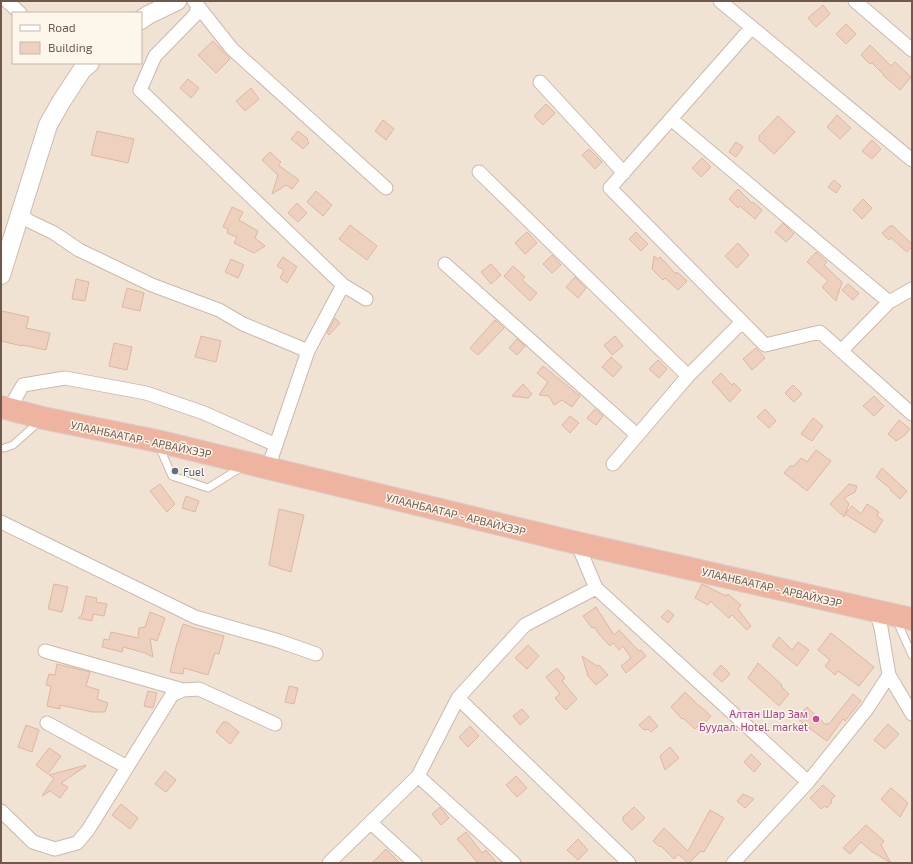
<svg xmlns="http://www.w3.org/2000/svg" width="913" height="864" font-family="'Exo 2',sans-serif">
	<rect width="100%" height="100%" fill="#faf1e5"/>
	<path fill="#f1e3d4" fill-rule="evenodd" d="M1,1H912V863H1ZM13,13H141V63H13Z"/>
	<path fill="#edd0be" stroke="#deb7a0" d="M823,5L830,14L816,27L808,18Z
		M846,24L856,34L846,44L836,34Z
		M213,41L230,59L216,73L198,55Z
		M870,45L891,66L895,62L911,77L900,90L883,75H884L872,63L870,64L861,55Z
		M188,79L199,88L191,98L180,88Z
		M251,88L259,99L245,111L236,101Z
		M546,104L555,113L543,125L534,116Z
		M837,115L851,128L840,139L827,127Z
		M778,116L795,132L774,154L759,140V136Z
		M383,120L394,129L386,140L375,131Z
		M97,131L134,139L128,163L91,155Z
		M298,131L308,139L307,140L309,143L303,149L291,139Z
		M872,140L881,149L872,159L862,151Z
		M736,142L743,147L736,157L729,152Z
		M589,149L602,162L595,169L582,155Z
		M270,152L281,162L278,165L299,180L292,189L286,185L272,194L278,175L262,160Z
		M702,158L711,167L701,177L692,168Z
		M834,180L841,186L836,193L828,187Z
		M738,189L752,203L753,202L762,210L755,219L740,206L738,208L729,199Z
		M316,191L332,205L323,216L307,202Z
		M863,199L872,208L862,219L853,210Z
		M297,203L307,213L298,222L288,213Z
		M232,207L243,212L239,220L258,231L255,238L265,246L254,253L234,243L237,237L227,233L228,229L223,227Z
		M783,223L794,234L786,242L775,232Z
		M350,225L377,246L367,260L339,239Z
		M890,226H893L912,244V247L907,252L891,238L889,240L882,233Z
		M527,232L537,243L525,254L515,243Z
		M636,232L648,244L641,251L629,239Z
		M738,243L749,255L737,268L725,256Z
		M816,252L827,262L824,265L842,282L836,301L822,287L828,281L807,262Z
		M552,255L561,265L552,273L543,264Z
		M654,256L658,259L660,257L676,274L677,272L687,281L678,290L665,278L663,280L652,269Z
		M283,257L297,267L287,283L280,278L284,270L277,266Z
		M231,259L244,265L238,278L225,272Z
		M491,264L501,275L491,284L481,272Z
		M513,266L525,277L522,280L537,293L530,301L504,276Z
		M575,277L586,288L578,298L566,287Z
		M76,279L89,282L85,301L72,299Z
		M848,284L859,293L853,300L842,290Z
		M127,288L144,293L140,311L122,307Z
		M2,311L29,317L26,328L50,333L46,350L22,345V346L1,341V316Z
		M335,318L340,323L329,335L327,333Z
		M495,320L504,328L478,355L470,348Z
		M201,336L221,341L216,362L195,357Z
		M615,336L623,346L612,355L604,345Z
		M517,339L525,346L517,355L509,348Z
		M114,343L132,347L127,370L109,366Z
		M756,348L765,358L752,370L743,359Z
		M611,357L622,367L613,377L602,367Z
		M658,360L667,369L659,378L649,369Z
		M543,366L580,396L572,407L562,400L554,405L549,396L539,395L548,382L537,373Z
		M721,373L732,385L734,383L741,390L730,402L712,382Z
		M523,384L532,394L528,398L512,396Z
		M793,385L802,394L794,402L785,393Z
		M874,396L884,406L874,416L863,406Z
		M595,409L603,416L596,425L587,418Z
		M765,409L776,421L769,428L757,417Z
		M570,416L579,423L570,433L562,425Z
		M813,418L823,426L812,441L801,434Z
		M899,420L910,429L905,435L896,441L888,434Z
		M816,450L831,461L807,491L784,473L790,466H794L801,458L807,462Z
		M882,468L907,491L900,499L890,490L891,489L876,477Z
		M160,484L175,504L167,512L150,491Z
		M849,484L857,486L855,492L844,498L849,504L844,517L830,504Z
		M186,496L199,501L195,512L182,508Z
		M867,504L879,512L877,516L883,520L875,533L845,514L852,506L861,514Z
		M279,509L304,515L291,572L269,565Z
		M54,584L68,587L62,612L48,609Z
		M702,584L726,596L728,594L741,605L738,609L751,626L747,630L732,615L729,618L710,601L708,605L695,598Z
		M86,596L97,598L96,602L107,604L104,616L93,614L92,621L78,618L82,615Z
		M596,607L614,635L619,630L639,651L641,650L646,656L626,673L621,666L631,658L623,646L619,650L613,643L610,646L599,634L594,627L592,628L583,616Z
		M668,610L674,615L668,623L661,617Z
		M150,612L165,618L157,641L150,638L153,657L145,653L123,647L122,652L102,647L104,639L109,640L111,632L138,638L139,628L145,627Z
		M183,624L195,628L224,636L219,654L215,653L208,675L184,668L183,674L170,672L176,647Z
		M831,633L874,667L859,686L838,671L835,675L825,666L830,660L818,650Z
		M779,637L792,650L798,642L809,650L797,666L772,646Z
		M528,645L539,656L527,669L515,658Z
		M582,656L597,666L599,665L608,675L596,685L588,676Z
		M758,663L782,685L781,686L789,694L779,706L748,678Z
		M57,664L90,672L86,686L99,690L97,699L108,703L105,712H92L60,705V709L47,706L51,686L46,685L49,674L55,675Z
		M721,665L730,674L722,682L713,674Z
		M557,668L565,678L562,681L577,699L566,710L555,698L560,694L546,677Z
		M289,686L298,688L294,704L285,702Z
		M148,691L157,693L153,708L144,706Z
		M685,692L699,706H700L711,716L702,726L700,724L695,729L683,718L682,719L671,707Z
		M853,694L861,701L845,721L843,719L827,741L809,728L797,718L807,707L826,725L827,723L829,724Z
		M522,709L529,717L520,725L513,716Z
		M649,716L658,726L651,732L648,729L644,730L639,725Z
		M223,722H227L239,732L230,744L216,732Z
		M888,724L899,734L885,749L874,740Z
		M26,725L39,730L32,752L18,747Z
		M470,726L479,736L468,747L459,737Z
		M670,747L679,758L665,770L660,756Z
		M49,748L61,756L48,774L36,765Z
		M751,754L761,764L754,772L744,762Z
		M86,765V766L61,783L68,787L60,798L50,791L42,796L54,778L49,775Z
		M165,771L176,780L166,792L155,784Z
		M516,776L527,788L517,797L506,785Z
		M823,785L835,796L831,800L832,802L827,808L825,806L821,809L810,798Z
		M891,788L908,803L900,817L881,799Z
		M743,794L754,799L745,808L737,801Z
		M121,804L138,818L130,829L112,815Z
		M440,807L449,818L441,825L432,814Z
		M634,807L645,818L632,830L623,821V817Z
		M710,810L724,818L704,852L701,851L689,863H688L678,854L674,859L661,846L660,847L653,841L664,828L688,851Z
		M866,825L884,841L881,845L891,863L871,851L861,842L850,854L843,848Z
		M466,832L482,853L486,850L497,863H478L457,839Z
		M578,839L588,850L578,860L567,850Z
		M386,849L400,863H372Z"/>
	<g fill="none" stroke-linecap="round" stroke-linejoin="round">
		<defs>
			<path id="lane" d="M159,446L172,476L208,488L242,467
				M4,448L13,445L40,421
				M896,619L912,655"/>
			<path id="street" d="M7,1L20,13
				M194,1L232,49L386,188
				M720,1L912,160
				M855,1L912,50
				M198,7L195,15L155,56L140,90L343,285L366,299
				M752,27L610,188L765,345L820,332L912,414
				M540,82L624,173
				M671,119L889,302
				M479,172L688,376
				M20,213L29,221L54,233L79,250L152,285L219,310L243,324L308,351
				M445,264L637,435
				M841,351L889,302L912,289
				M9,409L23,385L65,378L146,393L204,413L276,445
				M613,464L688,376L742,322
				M268,468L308,351L343,285
				M1,522L195,617L279,641L316,654
				M577,543L596,588L808,782
				M876,610L881,628L889,675L912,714
				M45,651L183,690
				M458,698L629,863
				M47,723L127,767
				M418,776L514,863
				M1,811L33,842L55,849L77,843L88,830L172,695L183,690L199,689L275,724
				M371,823L415,863
				M329,863L418,776L458,698L525,625L596,588
				M733,863L808,782L867,709L889,675"/>
			<path id="secondary" d="M141,20L148,15L177,1
				M1,275L48,125L61,102L82,70L90,63"/>
			<path id="highway" d="M1,407L43,418L157,441L577,543L912,619"/>
		</defs>
		<use href="#lane" stroke="#cbb9ac" stroke-width="9"/>
		<use href="#street" stroke="#cbb9ac" stroke-width="15"/>
		<use href="#secondary" stroke="#cfbbac" stroke-width="20"/>
		<use href="#highway" stroke="#d7d0cd" stroke-width="24"/>
		<use href="#lane" stroke="#fff" stroke-width="7"/>
		<use href="#street" stroke="#fff" stroke-width="13"/>
		<use href="#secondary" stroke="#fff" stroke-width="18"/>
		<use href="#highway" stroke="#efb4a0" stroke-width="22"/>
	</g>
	<circle fill="#5c6f8a" stroke="#fdf6ea" stroke-width="1.5" cx="175" cy="471" r="4"/>
	<circle fill="#d1479c" stroke="#fdf6ea" stroke-width="1.5" cx="816" cy="719" r="4"/>
	<g text-anchor="middle" dominant-baseline="central" stroke-width="3" stroke-linejoin="round" paint-order="stroke">
		<g font-size="11" fill="#71584c" stroke="#fdf6ea">
			<text transform="translate(141 439) rotate(12)">УЛААНБААТАР - АРВАЙХЭЭР</text>
			<text transform="translate(456 514) rotate(14)">УЛААНБААТАР - АРВАЙХЭЭР</text>
			<text transform="translate(772 587) rotate(13)">УЛААНБААТАР - АРВАЙХЭЭР</text>
		</g>
		<g font-size="11" fill="#4e5e75" stroke="#fdf6ea" text-anchor="start">
			<text x="183" y="471">Fuel</text>
		</g>
		<g font-size="11" fill="#b23c85" stroke="#fdf6ea" text-anchor="end">
			<text x="808" y="713">Алтан Шар Зам<tspan x="808" dy="13">Буудал. Hotel. market</tspan></text>
		</g>
	</g>
	<rect width="913" height="864" fill="none" stroke="#71584c" stroke-width="4"/>
	<rect x="12" y="12" width="130" height="52" fill="#fdf6ea" stroke="#c5b7ab"/>
	<rect x="20" y="25" width="20" height="6" fill="#ffffff" stroke="#c5b7ab"/>
	<text x="48" y="32" font-size="12" fill="#71584c">Road</text>
	<rect x="20" y="42" width="20" height="12" fill="#edd0be" stroke="#c5b7ab"/>
	<text x="48" y="52" font-size="12" fill="#71584c">Building</text>
</svg>
